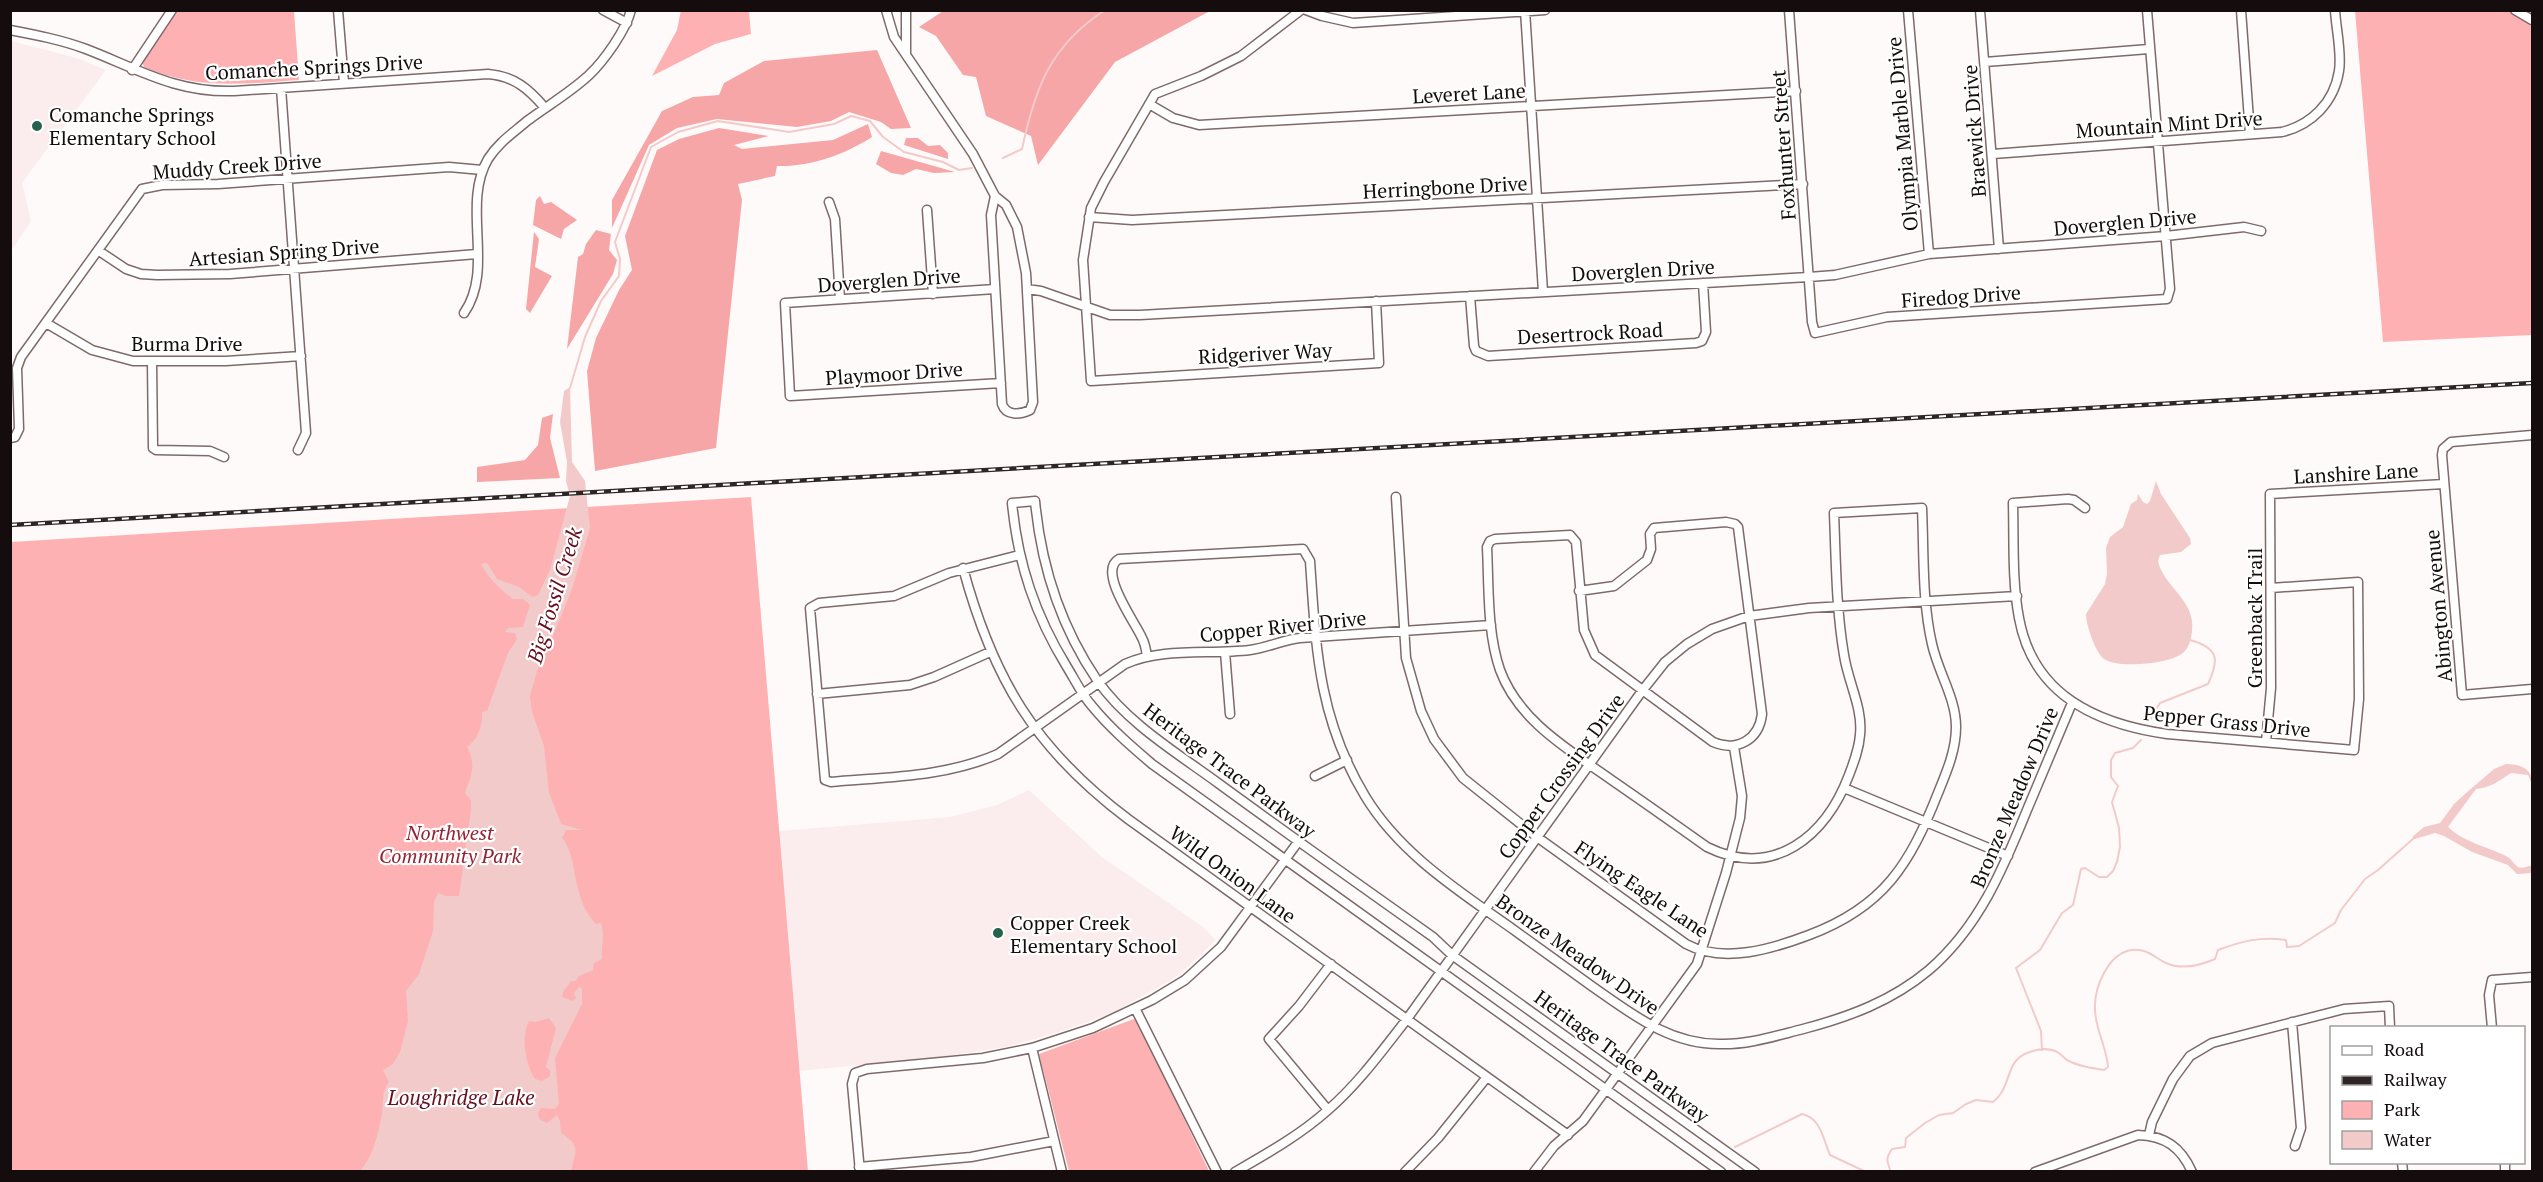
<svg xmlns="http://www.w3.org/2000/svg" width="2543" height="1182" font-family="'PT Serif',serif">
	<rect width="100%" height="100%" fill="#fffafa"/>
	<path fill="#fbeded" d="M11,41L77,58L106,70L22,183L31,221L11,251Z
		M1029,790L1102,857L1202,926L1216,940L1183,971L1170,981L1110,1014L1059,1032L1006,1047L934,1058L799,1071L779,831L950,817L997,805Z"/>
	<path fill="#feb1b2" d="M681,10L749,11L751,34L715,44L652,76L677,30Z
		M178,11H294L299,80C243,84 197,90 144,67L142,62L144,58Z
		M2355,11H2532V335L2383,342Z
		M751,497L808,1171L11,1172V542Z
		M1134,1019L1139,1024L1209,1171H1069L1039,1054Z"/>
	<path fill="#f6a6a7" d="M943,11V10L1210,11L1115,62L1038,165L1031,136L986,116L976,77L963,75L936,36L919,27Z
		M877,50L911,128L891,129L881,122L849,112L831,121L797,127L717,119L677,128L649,145L612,228V200L662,111L693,97L719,95L724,83L764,61Z
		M868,124L872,137C844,155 810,167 777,166L775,176L738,184L742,200L716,448L595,471L587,371L596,338L619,290L632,270L625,236L657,150L679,139L719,128L769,136L734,145L742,149L833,140Z
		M906,138H918L928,146L940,145L948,153V159L904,145Z
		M881,151L955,172L934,173L916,169L903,175L891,173L876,164Z
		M540,196L544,204L551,202L577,220L564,229L561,239L533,225L536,200Z
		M596,230L611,234L609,250L617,260L613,274L567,349L578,257L583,254L586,244Z
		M534,232L539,239L535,267L552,276L530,313L526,309Z
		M553,414L550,438L560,478L477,482V467L525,460L538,445L542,418Z"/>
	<path fill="#f3caca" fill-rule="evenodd" d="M570,387L572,462L585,481L590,528L572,589L551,640L545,643L530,696L532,712L544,746L549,793L561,824L582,830H566L562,838C578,855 571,899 596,924L601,923C605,936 601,946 602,959L594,963L593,970L579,976L576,981H571L563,992L562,997L573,1001L576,998L574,993L580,986L582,989V1004L555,1058L559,1104L555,1109L541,1108L538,1113L539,1119L547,1123L557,1115L560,1121L561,1133C581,1146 576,1150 571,1171H360C374,1155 378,1134 382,1114C384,1101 381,1092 389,1082L383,1070L393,1064L400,1052L408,1021L406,991L419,974L433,931L434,902L438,893L446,896H459L471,810V800L465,793C471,776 477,765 467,747C478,740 483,725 482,712L487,711L508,653L517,639L515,633L505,632L508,628L523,627L530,605L523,599H513C500,589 489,579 481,564L487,563L497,579L519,587L532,597L538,595L550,570L570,496L566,481L567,462L560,422L564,391ZM549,1018L556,1028L546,1067L550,1070V1076L542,1081L535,1079C525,1064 521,1037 529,1021L536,1022Z
		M2156,481L2161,494L2190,538L2191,544L2181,552L2160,555L2158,561C2163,584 2189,597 2192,621C2193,630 2191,646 2184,652C2172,664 2118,669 2104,659C2095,652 2086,625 2086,614L2105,584L2107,574L2106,548L2110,537L2123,527L2131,504L2137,500L2138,494L2143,502L2147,504L2150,501Z
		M2506,764C2519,764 2533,768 2532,784L2528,775L2511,773C2499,781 2490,788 2476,789L2448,827C2465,843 2487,846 2508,857C2512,860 2515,865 2518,867C2523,869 2529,866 2532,865V873L2517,874L2508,865L2472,852L2444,836L2435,833L2415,839L2412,837L2424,827L2440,823L2454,804L2466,793L2494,769Z"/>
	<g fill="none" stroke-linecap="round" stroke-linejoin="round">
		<path stroke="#f3caca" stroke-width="2" d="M1003,158L1022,149C1035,88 1050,46 1105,10
			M570,388L585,337L601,301L619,276L620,259L615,242L651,147L678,132L718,121L789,132L834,124L851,116L870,121L883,137L904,152L943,162L959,170L972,168
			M2150,720L2160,703L2208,684C2220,658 2218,648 2190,640
			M2042,1050L2041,1031L2016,968L2040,950L2062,913L2073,905L2081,869L2085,868L2099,877H2107L2113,871L2117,862L2120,847L2119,828L2112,802L2118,786L2111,777V760L2115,753L2133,748L2141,740
			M1735,1147L1802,1114C1821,1118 1823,1139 1830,1155L1866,1172
			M1890,1172C1890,1163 1883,1162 1892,1149L1905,1147L1906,1138L1925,1123L1939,1115L1953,1113L1966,1104L1976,1100L1993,1102C2006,1092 2006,1079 2013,1065C2020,1052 2042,1046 2055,1051C2060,1053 2063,1057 2067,1060C2078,1066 2091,1068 2104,1070L2108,1067C2107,1048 2095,1029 2095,1009C2094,988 2108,953 2132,950C2146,948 2154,957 2166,963C2181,970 2201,965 2215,959L2218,950C2242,941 2262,936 2286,940L2287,947L2299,946L2335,923L2341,910L2365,879L2378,870L2414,838"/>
		<defs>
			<path id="minor" d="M338,10L344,83
				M603,10L627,23
				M886,10L894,37L973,154L995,196L1006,205L1017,227L1026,273L1033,402L1030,410C1020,415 1006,416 1002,404L991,215L995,196
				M1301,10L1241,56L1201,76L1155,94L1104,182L1091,208L1083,260L1091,381L1379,363L1376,301
				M1306,10L1322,16L1353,23L1545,10
				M1525,10L1543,292
				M1789,10L1812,322L1815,333L1887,317L2167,299L2170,289L2147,10
				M1908,10L1929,254
				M1980,10L1999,249
				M2241,10L2250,134
				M2515,10L2532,20
				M10,30C36,35 62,40 86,49C138,69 176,93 234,91L488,74C514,76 529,89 545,108
				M906,53V10
				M1985,62L2149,49
				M132,70L172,10
				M281,88L306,433L298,450
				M1149,104L1173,118L1199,125L1796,91
				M1993,154L2282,132C2311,125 2334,103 2339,71C2342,53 2336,29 2335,10
				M829,202L835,219L840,299
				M927,210L933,294
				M1089,217L1132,220L1803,184
				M99,251L126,269L141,274L157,275L230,274L477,254
				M995,289L785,303L790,396L1001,383
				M1027,289L1041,291L1110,315H1140L1809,277L1835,275L1929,254L2166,236L2244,227L2261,231
				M1470,296L1474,346L1476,351L1488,356L1696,343L1702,341L1706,332L1703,283
				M464,313C495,269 461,205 488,159C498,143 513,133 527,121C547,106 571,92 589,75C604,61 626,30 631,10
				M46,323L92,350L133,361H226L301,356
				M152,361L153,448L156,450L210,451L224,457
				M2532,435L2451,442L2443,449L2442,455L2462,695L2532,689
				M10,438L15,437L19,429L17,368L21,357L142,189L162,185L218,184L449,167L482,170
				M1396,497L1406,658L1421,711L1434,739L1463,778L1537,837L1686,944C1723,964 1772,949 1809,935C1884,907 1910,864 1938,793C1947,771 1956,750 1956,727C1956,698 1938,672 1932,644C1922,601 1924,553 1922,508L1834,513C1836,561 1836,608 1844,655C1848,682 1863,708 1860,735C1859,749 1854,762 1849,775C1826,836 1774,880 1707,847C1676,825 1645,803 1613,781C1571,751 1519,722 1500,670C1487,632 1489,588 1487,547L1490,541L1495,539L1570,535L1576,542L1584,630L1595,655L1713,742C1737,752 1759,740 1762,714L1738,527L1735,524L1726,522L1654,528L1650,534L1651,549L1647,560L1614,586L1579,591
				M2085,508L2074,500L2068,499L2013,503C2014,540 2012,581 2019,618C2033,695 2096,724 2167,734L2354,750L2359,699L2358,582L2271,588
				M1019,555L949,573L894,596L819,603L810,608L825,780L831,782C887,777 946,777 998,754L1125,664C1163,647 1209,655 1250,650C1267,648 1282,640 1300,638L1491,625
				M963,568C993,679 1035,749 1128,819L1568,1135
				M1225,652L1230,714
				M1147,656C1146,650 1145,643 1142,638C1135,622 1097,571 1119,559L1303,549L1310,561C1316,648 1318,718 1365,796C1400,854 1459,891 1514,930C1540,949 1567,968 1593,987C1632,1014 1669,1044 1719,1044C1748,1045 1775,1036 1803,1029C1849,1017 1892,1001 1929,970C1979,927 2003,869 2027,810C2042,775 2057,739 2072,703
				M817,694L910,685L934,677L990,652
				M2266,742L2271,688L2270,494L2444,484
				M1315,776L1347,760
				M1844,788L2008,856
				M1135,1008L1217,1172
				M2292,1022L2301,1128L2295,1146
				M2492,1028L2489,995L2492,980L2532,977
				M1032,1048L1062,1172
				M1328,1110L1269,1039L1299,1006L1331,964
				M2149,1135L2152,1122L2173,1079L2190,1056L2212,1043L2344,1009L2389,1006L2390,1028
				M2402,1162L2403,1172
				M2505,1162V1172
				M859,1167L971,1157L1054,1141
				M860,1172L852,1084L855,1073L867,1069L983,1058L1032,1048L1093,1028L1152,1000L1185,980L1221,947L1298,842
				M1235,1172C1268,1153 1300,1135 1328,1110C1358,1084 1382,1051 1407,1019L1642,691L1665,662L1687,644L1712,629L1749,616L1809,608L2017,596
				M1405,1172L1438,1138L1487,1077
				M1534,1172L1554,1146L1583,1121L1697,964L1726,873L1740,818L1742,796L1734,747
				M1721,1172L1152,764C1131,746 1110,728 1092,706C1082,695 1075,680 1067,667C1035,615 1018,564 1012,503L1035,501C1041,565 1061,627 1097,680C1127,723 1177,753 1218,783C1289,835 1361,886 1433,937L1452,955L1755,1172
				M2035,1172L2138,1135C2165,1136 2181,1147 2192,1172"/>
		</defs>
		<use href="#minor" stroke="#7f6a6a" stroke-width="11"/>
		<use href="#minor" stroke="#fff" stroke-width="8"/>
		<defs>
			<path id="rail" d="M10,525L2532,383"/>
		</defs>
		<use href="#rail" stroke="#2e2626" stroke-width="4.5"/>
		<use href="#rail" stroke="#fff" stroke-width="2" stroke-dasharray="7" stroke-linecap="butt"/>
	</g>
	<g fill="#26634e" stroke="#fff" stroke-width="2">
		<circle cx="37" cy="126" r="6"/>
		<circle cx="998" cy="933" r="6"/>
	</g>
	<g text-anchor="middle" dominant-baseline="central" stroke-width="4.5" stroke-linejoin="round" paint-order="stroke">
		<g font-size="20" fill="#150d0d" stroke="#fff">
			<text transform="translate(314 67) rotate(-3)">Comanche Springs Drive</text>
			<text transform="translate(1469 93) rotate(-3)">Leveret Lane</text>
			<text transform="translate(2169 124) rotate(-4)">Mountain Mint Drive</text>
			<text transform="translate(1974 131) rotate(-94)">Braewick Drive</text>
			<text transform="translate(1902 134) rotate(-95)">Olympia Marble Drive</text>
			<text transform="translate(1783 145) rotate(-94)">Foxhunter Street</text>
			<text transform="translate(237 166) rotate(-4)">Muddy Creek Drive</text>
			<text transform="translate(1445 187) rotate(-3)">Herringbone Drive</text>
			<text transform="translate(2125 222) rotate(-5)">Doverglen Drive</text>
			<text transform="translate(284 252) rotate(-4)">Artesian Spring Drive</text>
			<text transform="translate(1643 270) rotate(-3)">Doverglen Drive</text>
			<text transform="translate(889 280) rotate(-4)">Doverglen Drive</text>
			<text transform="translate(1961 296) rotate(-4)">Firedog Drive</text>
			<text transform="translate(1590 333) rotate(-3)">Desertrock Road</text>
			<text x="187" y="343">Burma Drive</text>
			<text transform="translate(1265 353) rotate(-3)">Ridgeriver Way</text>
			<text transform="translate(894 373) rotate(-4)">Playmoor Drive</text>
			<text transform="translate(2356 473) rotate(-3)">Lanshire Lane</text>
			<text transform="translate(2438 606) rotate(-95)">Abington Avenue</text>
			<text transform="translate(2254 618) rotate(-90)">Greenback Trail</text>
			<text transform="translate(1283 626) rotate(-6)">Copper River Drive</text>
			<text transform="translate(2227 721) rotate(6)">Pepper Grass Drive</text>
			<text transform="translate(1230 770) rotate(37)">Heritage Trace Parkway</text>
			<text transform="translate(1561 776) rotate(-54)">Copper Crossing Drive</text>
			<text transform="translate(2014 797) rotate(-67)">Bronze Meadow Drive</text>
			<text transform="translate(1233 874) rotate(36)">Wild Onion Lane</text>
			<text transform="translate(1642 889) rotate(34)">Flying Eagle Lane</text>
			<text transform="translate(1578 954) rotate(35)">Bronze Meadow Drive</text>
			<text transform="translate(1622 1056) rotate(36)">Heritage Trace Parkway</text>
		</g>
		<g font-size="20" fill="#150d0d" stroke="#fff" text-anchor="start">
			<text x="49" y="114">Comanche Springs<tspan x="49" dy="23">Elementary School</tspan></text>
			<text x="1010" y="922">Copper Creek<tspan x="1010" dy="23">Elementary School</tspan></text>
		</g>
		<g font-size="20" font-style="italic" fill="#942232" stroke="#fff">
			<text x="450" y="832">Northwest<tspan x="450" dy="23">Community Park</tspan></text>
		</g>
		<g font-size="21" font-style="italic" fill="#660f1e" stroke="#fff">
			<text transform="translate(554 595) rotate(-73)">Big Fossil Creek</text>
			<text x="461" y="1097">Loughridge Lake</text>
		</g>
	</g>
	<rect width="2543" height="1182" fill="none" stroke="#150d0d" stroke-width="24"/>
	<rect x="2330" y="1026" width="195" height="138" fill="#ffffff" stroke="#a19e9e" stroke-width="1.5"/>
	<rect x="2342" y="1046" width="30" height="9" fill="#ffffff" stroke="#a19e9e" stroke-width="1.5"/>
	<text x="2384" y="1056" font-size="18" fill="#150d0d">Road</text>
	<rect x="2342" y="1076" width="30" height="9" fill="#2e2626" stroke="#a19e9e" stroke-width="1.5"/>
	<text x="2384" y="1086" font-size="18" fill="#150d0d">Railway</text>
	<rect x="2342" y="1101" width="30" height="18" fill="#feb1b2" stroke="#a19e9e" stroke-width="1.5"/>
	<text x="2384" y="1116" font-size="18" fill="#150d0d">Park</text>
	<rect x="2342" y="1131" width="30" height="18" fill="#f3caca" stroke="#a19e9e" stroke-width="1.5"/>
	<text x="2384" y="1146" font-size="18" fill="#150d0d">Water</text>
</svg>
